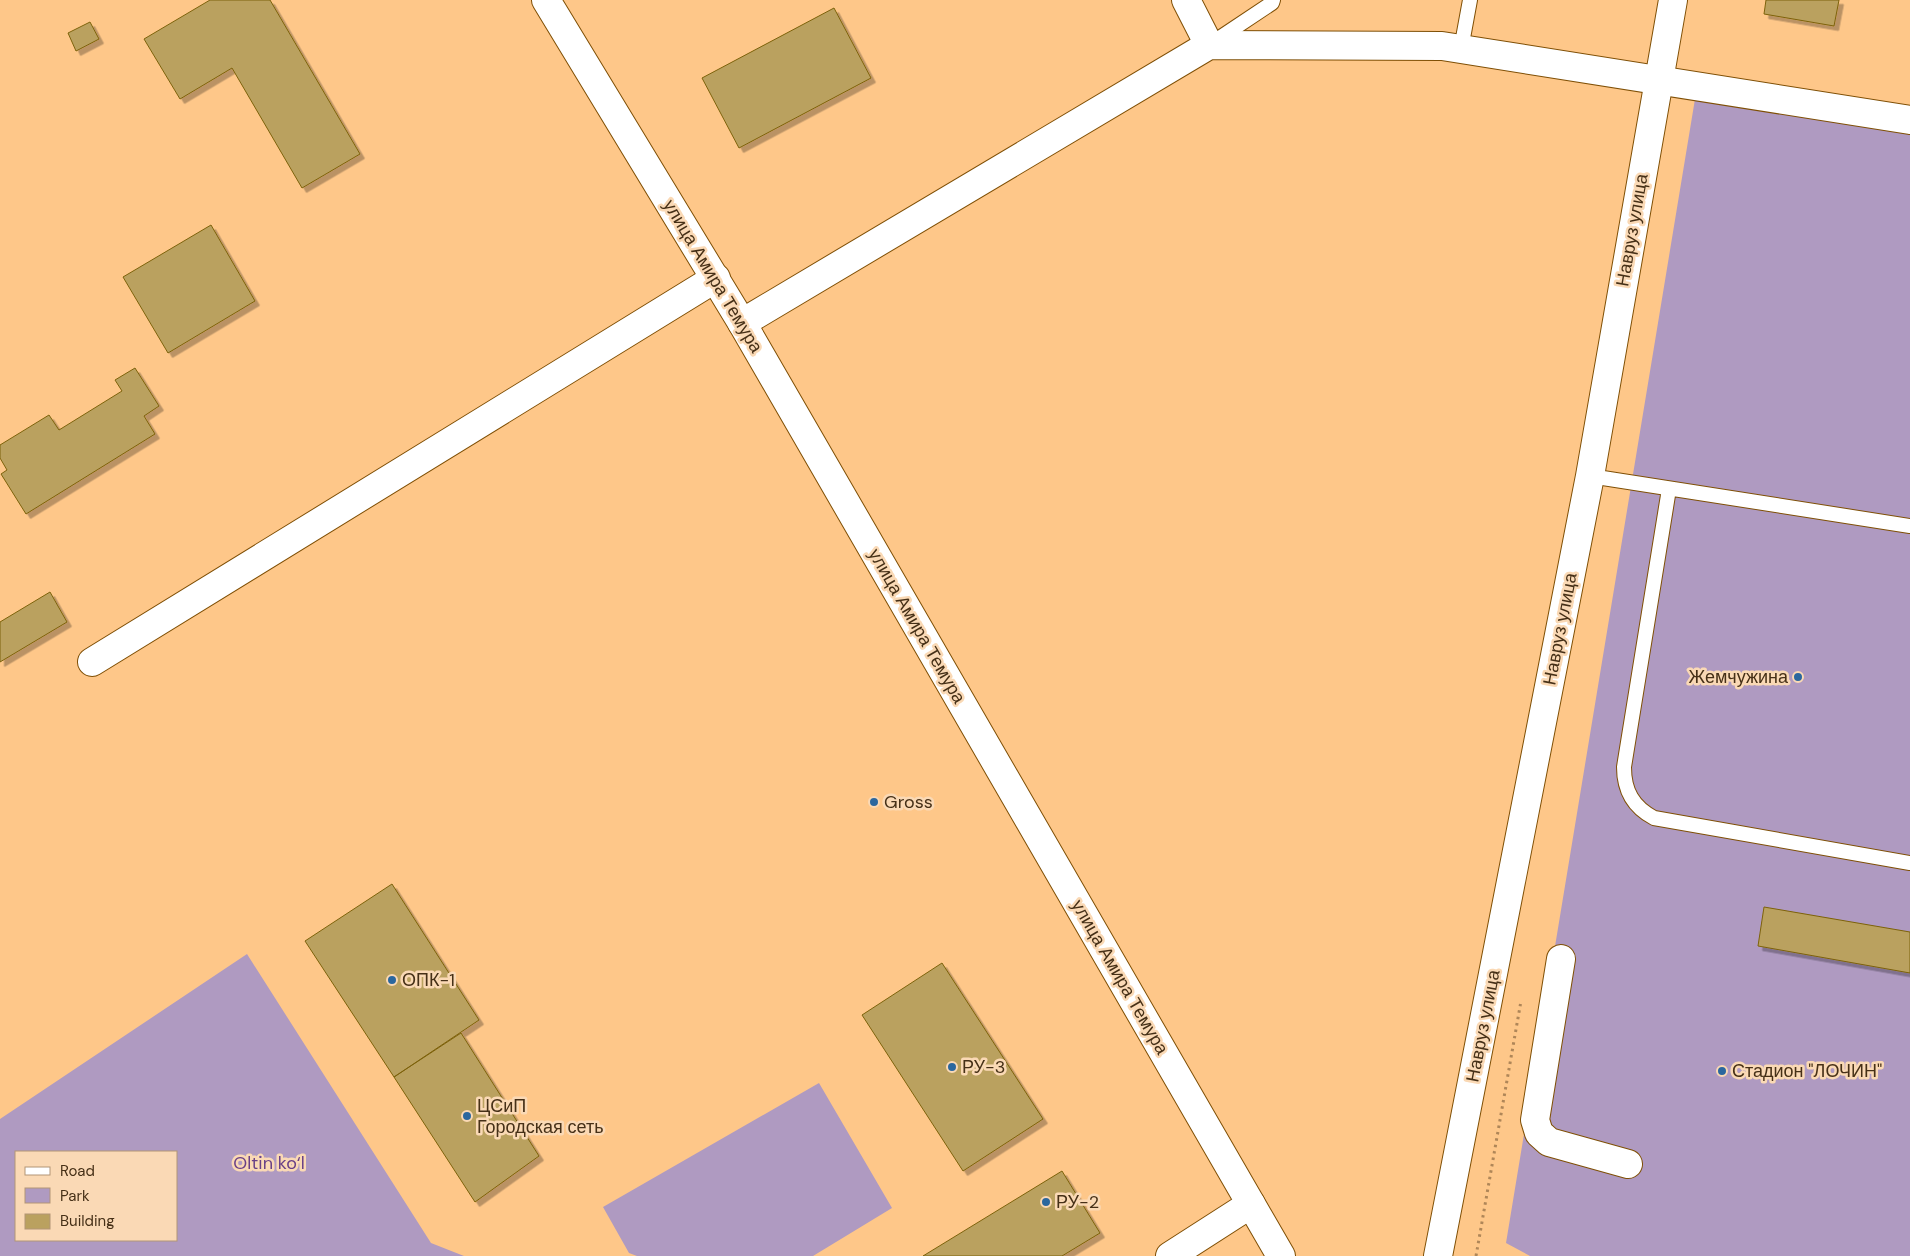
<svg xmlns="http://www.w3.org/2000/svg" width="1910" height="1256" font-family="'DM Sans',sans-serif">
	<defs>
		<filter id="shadow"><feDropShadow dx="4.5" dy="4.5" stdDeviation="0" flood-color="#0004"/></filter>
	</defs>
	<rect width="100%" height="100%" fill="#fec789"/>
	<path fill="#af9ac1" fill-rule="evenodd" d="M1695,99L1910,134V1256H1530L1506,1243Z
		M247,954L431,1243L464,1256H0V1119ZM16,1152H176V1240H16Z
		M819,1083L892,1208L813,1256H637L629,1253L603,1207Z"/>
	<path fill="#baa15f" stroke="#7d620b" filter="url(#shadow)" d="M210,0H270L360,154L302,188L232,68L180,99L144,39Z
		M1766,0H1839L1834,26L1764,14Z
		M834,8L871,78L739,148L702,78Z
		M90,22L99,39L76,51L68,33Z
		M211,225L255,301L168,353L123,277Z
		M135,368L159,406L144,416L155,434L26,514L1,474L7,470L0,458V445L49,415L59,430L122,391L115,380Z
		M50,592L67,622L0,662V622Z
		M392,884L479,1020L394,1077L305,941Z
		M1764,907L1910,932V973L1758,946Z
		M942,963L1043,1119L963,1171L862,1015Z
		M461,1033L539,1156L475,1202L394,1077Z
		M1062,1171L1100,1233L1062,1256H923Z"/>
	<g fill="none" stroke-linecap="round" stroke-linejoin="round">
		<defs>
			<path id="service" d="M1215,41L1272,3L1273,0
				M1461,49L1470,0
				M1590,476L1910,526
				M1669,489L1624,767C1624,791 1633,807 1654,818L1910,863"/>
			<path id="minor" d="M1186,0L1209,45
				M92,662L716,278
				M1561,959L1535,1120L1539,1133L1549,1142L1628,1164
				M1170,1256L1251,1204
				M1438,1256L1590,476L1673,0"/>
			<path id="tertiary" d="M742,323L1209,45L1442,46L1910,120"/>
			<path id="primary" d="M546,0L742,323L1281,1256"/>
		</defs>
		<use href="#service" stroke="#7f4f05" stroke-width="16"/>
		<use href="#minor" stroke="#7f4f05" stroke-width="30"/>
		<use href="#tertiary" stroke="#7f4f05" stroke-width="30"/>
		<use href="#primary" stroke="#7f4f05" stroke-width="30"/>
		<path stroke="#af8658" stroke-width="3" stroke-dasharray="2.5 4" stroke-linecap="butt" d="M1476,1256L1521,1001"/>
		<use href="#service" stroke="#fff" stroke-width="14"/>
		<use href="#minor" stroke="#fff" stroke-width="28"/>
		<use href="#tertiary" stroke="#fff" stroke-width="28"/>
		<use href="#primary" stroke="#fff" stroke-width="28"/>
	</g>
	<g fill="#2b679e" stroke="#fad9b5" stroke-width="2">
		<circle cx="1798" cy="677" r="5"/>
		<circle cx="874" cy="802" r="5"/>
		<circle cx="392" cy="980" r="5"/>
		<circle cx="952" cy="1067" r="5"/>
		<circle cx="1722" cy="1071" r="5"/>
		<circle cx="467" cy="1116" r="5"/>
		<circle cx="1046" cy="1202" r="5"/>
	</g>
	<g text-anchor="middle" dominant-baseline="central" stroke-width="5" stroke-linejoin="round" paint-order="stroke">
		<g font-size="18" fill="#463017" stroke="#fad9b5">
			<text transform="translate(1632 230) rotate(-80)">Навруз улица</text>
			<text transform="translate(713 276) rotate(59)">улица Амира Темура</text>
			<text transform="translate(917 626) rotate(60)">улица Амира Темура</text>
			<text transform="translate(1560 629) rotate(-79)">Навруз улица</text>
			<text transform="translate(1120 977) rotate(60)">улица Амира Темура</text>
			<text transform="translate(1483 1026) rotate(-79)">Навруз улица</text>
		</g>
		<g font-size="18" fill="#463017" stroke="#fad9b5" text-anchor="start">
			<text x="1788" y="677" text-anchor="end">Жемчужина</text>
			<text x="884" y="802">Gross</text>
			<text x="402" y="980">ОПК-1</text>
			<text x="962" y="1067">РУ-3</text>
			<text x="1732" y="1071">Стадион "ЛОЧИН"</text>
			<text x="477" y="1106">ЦСиП<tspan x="477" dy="21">Городская сеть</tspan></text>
			<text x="1056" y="1202">РУ-2</text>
		</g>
		<g font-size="18" fill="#694087" stroke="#fad9b5">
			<text x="269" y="1163">Oltin ko‘l</text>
		</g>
	</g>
	<rect x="15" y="1151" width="162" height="90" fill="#fad9b5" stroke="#b29576"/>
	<rect x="25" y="1167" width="25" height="8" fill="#ffffff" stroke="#b29576"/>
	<text x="60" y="1176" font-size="15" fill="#463017">Road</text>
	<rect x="25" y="1188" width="25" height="15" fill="#af9ac1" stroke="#b29576"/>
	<text x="60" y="1201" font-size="15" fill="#463017">Park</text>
	<rect x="25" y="1214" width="25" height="15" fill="#baa15f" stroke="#b29576"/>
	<text x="60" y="1226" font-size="15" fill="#463017">Building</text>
</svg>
